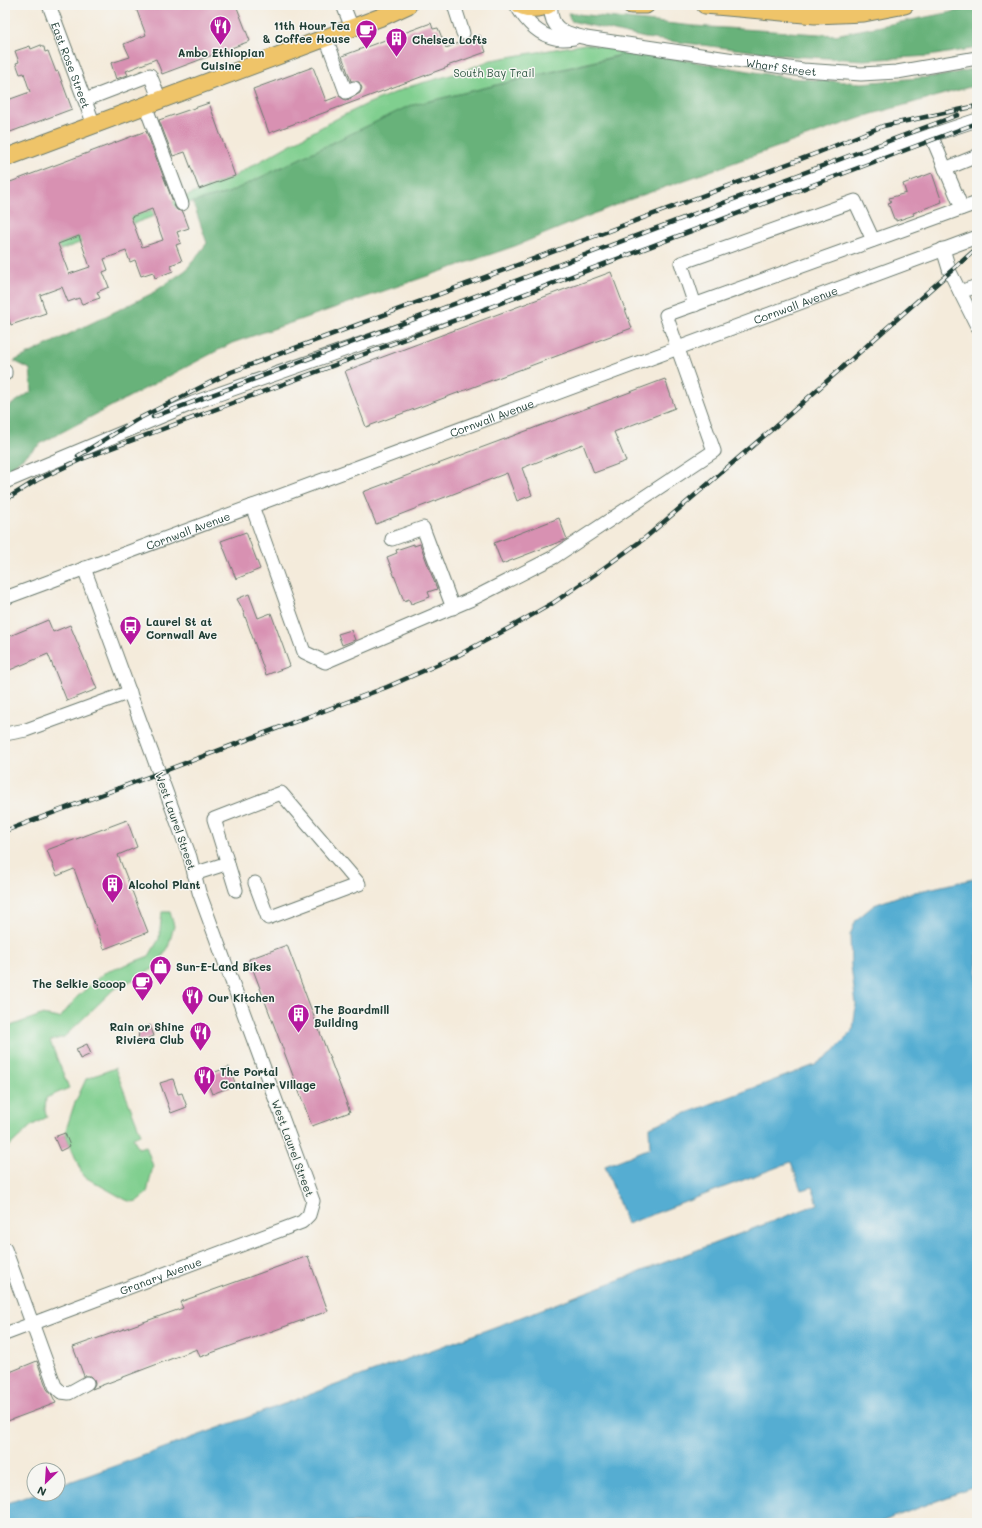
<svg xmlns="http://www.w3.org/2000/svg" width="982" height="1528" font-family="Mali,sans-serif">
	<rect width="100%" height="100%" fill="#f6f6f2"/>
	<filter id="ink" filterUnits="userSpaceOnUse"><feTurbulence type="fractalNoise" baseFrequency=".025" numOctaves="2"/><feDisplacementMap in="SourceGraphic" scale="8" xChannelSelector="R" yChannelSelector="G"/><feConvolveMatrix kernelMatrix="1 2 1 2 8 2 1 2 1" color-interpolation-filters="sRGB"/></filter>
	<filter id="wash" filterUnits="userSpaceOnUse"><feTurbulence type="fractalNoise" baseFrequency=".012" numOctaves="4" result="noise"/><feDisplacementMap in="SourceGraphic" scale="16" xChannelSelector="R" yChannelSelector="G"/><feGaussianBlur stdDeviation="0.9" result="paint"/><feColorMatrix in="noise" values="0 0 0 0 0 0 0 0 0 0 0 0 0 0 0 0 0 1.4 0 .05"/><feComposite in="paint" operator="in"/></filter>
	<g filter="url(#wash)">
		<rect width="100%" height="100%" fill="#f4ebdb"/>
		<path fill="#80cf8f" stroke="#508662" d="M585,44L620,49V55L409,106L228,193L193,202L5,270V264L180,199L235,176L248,168L336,119L367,104L411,86L458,73L491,60Z
			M162,912H170L174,926L168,948L155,968L113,990L64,1037L50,1041L69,1088L46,1098L45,1110L47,1117L31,1126L5,1150V1028L41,1015L60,1018L77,997L104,973L149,956L159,939Z
			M115,1068L141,1134L133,1137L138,1148L146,1146L153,1166L147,1193L137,1201L132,1202L126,1200L83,1176L65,1133L74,1105L86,1079Z"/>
		<path fill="#68b27a" stroke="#447857" d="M977,7V48L929,56L864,60L791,56L645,38L571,21L568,13L694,26L835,35Z
			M620,49L790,78L862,83L941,76L977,68V85L872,114L817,133L623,202L515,246L232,343L43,442L5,472V409L32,391L30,369L14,361L151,294L186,270L207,243L193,202L228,193L409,106L619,56Z"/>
		<path fill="#55add2" stroke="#3a7583" d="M977,878V1486L878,1523H5V1504L34,1494H58V1486L123,1463L500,1325L818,1204L812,1187L801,1190L791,1162L627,1224L605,1166L650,1148L649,1127L815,1065L834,1051L853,1030L856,1004L851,966L850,935L856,920L874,905L902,895Z"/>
		<g id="blocks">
			<path fill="#d891b2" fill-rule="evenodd" d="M145,5H236L250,41L162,74L156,59L126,71L128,75L116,79L111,63L130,57L124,44L146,35L136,8Z
				M431,23L433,29L438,28L446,48L480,35L486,52L447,66L448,67L269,133L253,89L313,67L326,101L339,96L345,100L350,99L360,93L362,88L359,82L351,81L342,56Z
				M41,45L42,47H44L45,52L48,51L56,72L58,71L72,109L5,134V101L30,92L24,73L20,74L16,63L19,62L15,51L30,46L31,49Z
				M209,103L235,176L199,189L185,152L173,156L159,120Z
				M146,131L175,207L177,210L183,212L189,228L177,232L181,243L176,245L182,261L170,265L173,271L155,278L153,272L141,276L135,260L130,262L126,251L104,259L108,270L103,272L109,287L97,292L100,298L82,304L79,298L68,302L62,287L40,295L46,313L11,325L5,309V184ZM152,209L163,240L142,247L131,217ZM79,236L90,267L69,274L58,244Z
				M932,173L942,202L913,213L914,215L896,221V219H894L888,203L891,202L889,198L906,193L903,184Z
				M611,272L632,328L366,427L345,371Z
				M665,379L675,408L614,432L626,461L594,473L583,444L522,468L532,495L517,501L507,473L376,524L363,492Z
				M559,518L567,539L502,564L494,543Z
				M246,532L260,569L236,579L221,541Z
				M414,544V546L420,544L437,589L428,592L430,597L411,604L409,599L404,601L387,557L397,553L396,550Z
				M249,594L258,618L271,613L290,666L266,675L242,608L237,599Z
				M48,620L53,632L70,625L97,689L67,701L48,654L5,672V638Z
				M351,630L355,640L342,645L338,634Z
				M127,820L137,847L118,855L148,932L104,949L74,869L57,876L47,850Z
				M287,945L350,1112L312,1126L249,959Z
				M150,1025L154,1036L138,1042L139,1030Z
				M87,1044L91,1054L80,1059L76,1049Z
				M229,1067L236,1085L212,1094L206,1079H199V1078Z
				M173,1079L178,1094L182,1093L187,1107L171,1113L160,1083Z
				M65,1133L70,1146L60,1151L54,1137Z
				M308,1256L328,1311L200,1357L197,1349L92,1389L95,1384L94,1379L91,1376H84L73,1347L183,1308L180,1302Z
				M37,1361L47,1389L52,1395L56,1403L5,1422V1374Z"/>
		</g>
	</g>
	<g filter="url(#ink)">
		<use href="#blocks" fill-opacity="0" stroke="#6a7a6e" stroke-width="1"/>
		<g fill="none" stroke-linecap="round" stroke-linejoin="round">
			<defs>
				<g id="minor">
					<path id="s1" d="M49,5L94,125"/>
					<path d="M343,5L352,28"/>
					<path d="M454,5L463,33"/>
					<path d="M516,5C525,20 537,35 555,38C561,40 568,39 574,38"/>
					<path id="s2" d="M551,5C549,31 566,33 586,38L803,70L861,74L897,72L977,58"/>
					<path d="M326,38L346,92L354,88"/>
					<path d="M85,100L150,75L160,100"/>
					<path d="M145,105L182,204"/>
					<path d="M931,135L962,208"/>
					<path d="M945,169L977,156"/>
					<path d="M943,249L950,272L977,326"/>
					<path d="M960,292L977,286"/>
					<path d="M695,305L681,263L855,201L873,240"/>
					<path d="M5,371V374"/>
					<path d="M5,482L193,403L511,291L854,161L977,120"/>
					<path d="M252,506L304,652L325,662L472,599L554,557L714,451L666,315L977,203"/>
					<path d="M392,539L423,528L453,608"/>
					<path id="s3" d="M5,598L977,237"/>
					<path d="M5,734L26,730L130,692"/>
					<path d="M194,874L228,863"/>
					<path d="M236,890L214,819L281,793L359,884L268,918L255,883"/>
					<path d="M5,1249L55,1386L61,1392L69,1393L87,1383"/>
					<path id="s4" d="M5,1334L302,1222L309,1215L313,1201L199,892L190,857L84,568"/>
				</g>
				<path id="major" d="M520,5C529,9 539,9 548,5
					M631,5H646
					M705,5L815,15L864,13L905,5
					M5,158L384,16L408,5"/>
			</defs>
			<use href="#minor" stroke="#6a7a6e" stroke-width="15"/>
			<use href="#major" stroke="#6a7a6e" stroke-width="19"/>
			<use href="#minor" stroke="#fff" stroke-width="13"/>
			<use href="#major" stroke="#efc469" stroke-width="17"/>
			<defs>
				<path id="rail" d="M153,417L958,115
					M78,456L136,420L231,372L817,153L883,126L977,106
					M5,500L37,480L82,459L456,320L977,123
					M5,831L387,687L457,656L511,627L553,603L594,575L645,538L791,413L977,248"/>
			</defs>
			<use href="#rail" stroke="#1f3d34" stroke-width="4.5"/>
			<use href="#rail" stroke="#f6f6f2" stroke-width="3" stroke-dasharray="9" stroke-linecap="butt"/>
		</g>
	</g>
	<defs>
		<symbol id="restaurant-pin" viewBox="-11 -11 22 30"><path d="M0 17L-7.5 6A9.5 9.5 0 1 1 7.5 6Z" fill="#b5179e" stroke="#f6f6f2"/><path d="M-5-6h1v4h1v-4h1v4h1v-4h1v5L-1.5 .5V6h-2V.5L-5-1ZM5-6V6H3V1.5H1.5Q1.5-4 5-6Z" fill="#fff"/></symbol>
		<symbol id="cafe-pin" viewBox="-11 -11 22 30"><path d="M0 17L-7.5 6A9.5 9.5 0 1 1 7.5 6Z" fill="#b5179e" stroke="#f6f6f2"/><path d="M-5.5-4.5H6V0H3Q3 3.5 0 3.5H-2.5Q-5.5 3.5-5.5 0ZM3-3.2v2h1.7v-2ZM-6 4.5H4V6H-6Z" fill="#fff"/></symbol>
		<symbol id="building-pin" viewBox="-11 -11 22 30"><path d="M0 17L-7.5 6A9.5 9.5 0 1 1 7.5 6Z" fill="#b5179e" stroke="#f6f6f2"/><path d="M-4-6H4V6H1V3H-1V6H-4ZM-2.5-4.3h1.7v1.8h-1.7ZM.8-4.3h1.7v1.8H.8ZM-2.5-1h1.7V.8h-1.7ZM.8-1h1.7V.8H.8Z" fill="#fff"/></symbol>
		<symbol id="bus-pin" viewBox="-11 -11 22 30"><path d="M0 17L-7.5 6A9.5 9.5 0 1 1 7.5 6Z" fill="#b5179e" stroke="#f6f6f2"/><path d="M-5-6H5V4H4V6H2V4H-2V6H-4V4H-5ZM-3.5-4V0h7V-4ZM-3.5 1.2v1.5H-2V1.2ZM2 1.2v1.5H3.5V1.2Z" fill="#fff"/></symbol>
		<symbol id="shop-pin" viewBox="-11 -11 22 30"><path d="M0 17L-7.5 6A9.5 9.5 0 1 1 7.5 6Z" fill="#b5179e" stroke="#f6f6f2"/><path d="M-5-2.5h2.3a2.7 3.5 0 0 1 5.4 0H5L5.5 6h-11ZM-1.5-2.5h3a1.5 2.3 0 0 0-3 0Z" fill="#fff"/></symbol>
	</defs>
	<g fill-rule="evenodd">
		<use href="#restaurant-pin" x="208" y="14" width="25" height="34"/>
		<use href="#cafe-pin" x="354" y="18" width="25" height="34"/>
		<use href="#building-pin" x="384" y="26" width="25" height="34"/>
		<use href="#bus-pin" x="118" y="614" width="25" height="34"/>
		<use href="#building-pin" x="100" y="872" width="25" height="34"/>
		<use href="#shop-pin" x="148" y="954" width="25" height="34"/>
		<use href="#cafe-pin" x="130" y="970" width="25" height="34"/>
		<use href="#restaurant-pin" x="180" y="984" width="25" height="34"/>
		<use href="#building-pin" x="286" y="1002" width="25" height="34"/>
		<use href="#restaurant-pin" x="188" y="1020" width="25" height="34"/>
		<use href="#restaurant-pin" x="192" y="1064" width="25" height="34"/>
	</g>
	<g text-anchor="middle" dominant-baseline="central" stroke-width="3" stroke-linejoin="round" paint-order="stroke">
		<g font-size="11" font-weight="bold" fill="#1f3d34" stroke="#f6f6f2" text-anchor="start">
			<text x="350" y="25" text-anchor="end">11th Hour Tea<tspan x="350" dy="13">&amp; Coffee House</tspan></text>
			<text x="412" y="39">Chelsea Lofts</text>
			<text x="221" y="52" text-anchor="middle">Ambo Ethiopian<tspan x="221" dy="13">Cuisine</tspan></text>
			<text x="146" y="621">Laurel St at<tspan x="146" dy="13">Cornwall Ave</tspan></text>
			<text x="128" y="884">Alcohol Plant</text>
			<text x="176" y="966">Sun-E-Land Bikes</text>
			<text x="126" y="983" text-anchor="end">The Selkie Scoop</text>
			<text x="208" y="997">Our Kitchen</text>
			<text x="314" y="1009">The Boardmill<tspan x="314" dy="13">Building</tspan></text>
			<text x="184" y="1026" text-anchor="end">Rain or Shine<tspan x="184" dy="13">Riviera Club</tspan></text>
			<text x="220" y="1071">The Portal<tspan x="220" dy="13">Container Village</tspan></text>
		</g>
		<g font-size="11" fill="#1f3d34" stroke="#f6f6f2">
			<text stroke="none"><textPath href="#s1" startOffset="64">East Rose Street</textPath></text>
			<text stroke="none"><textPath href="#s2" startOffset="252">Wharf Street</textPath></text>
			<text stroke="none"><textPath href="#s3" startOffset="843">Cornwall Avenue</textPath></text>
			<text stroke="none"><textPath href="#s3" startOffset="519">Cornwall Avenue</textPath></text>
			<text stroke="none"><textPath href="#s3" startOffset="195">Cornwall Avenue</textPath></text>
			<text transform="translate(176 821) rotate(71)">West Laurel Street</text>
			<text transform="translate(293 1148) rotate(70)">West Laurel Street</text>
			<text stroke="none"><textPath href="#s4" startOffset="166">Granary Avenue</textPath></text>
		</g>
		<g font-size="11" fill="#325a46" stroke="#f6f6f2">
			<text x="494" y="72">South Bay Trail</text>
		</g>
	</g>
	<rect width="982" height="1528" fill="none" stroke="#f6f6f2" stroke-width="20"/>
	<g transform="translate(46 1482) rotate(205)"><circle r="19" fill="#f6f6f2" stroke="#a0aca6"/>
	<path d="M0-3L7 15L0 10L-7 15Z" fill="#b5179e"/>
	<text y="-6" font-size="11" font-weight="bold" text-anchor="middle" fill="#1f3d34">N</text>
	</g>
</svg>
